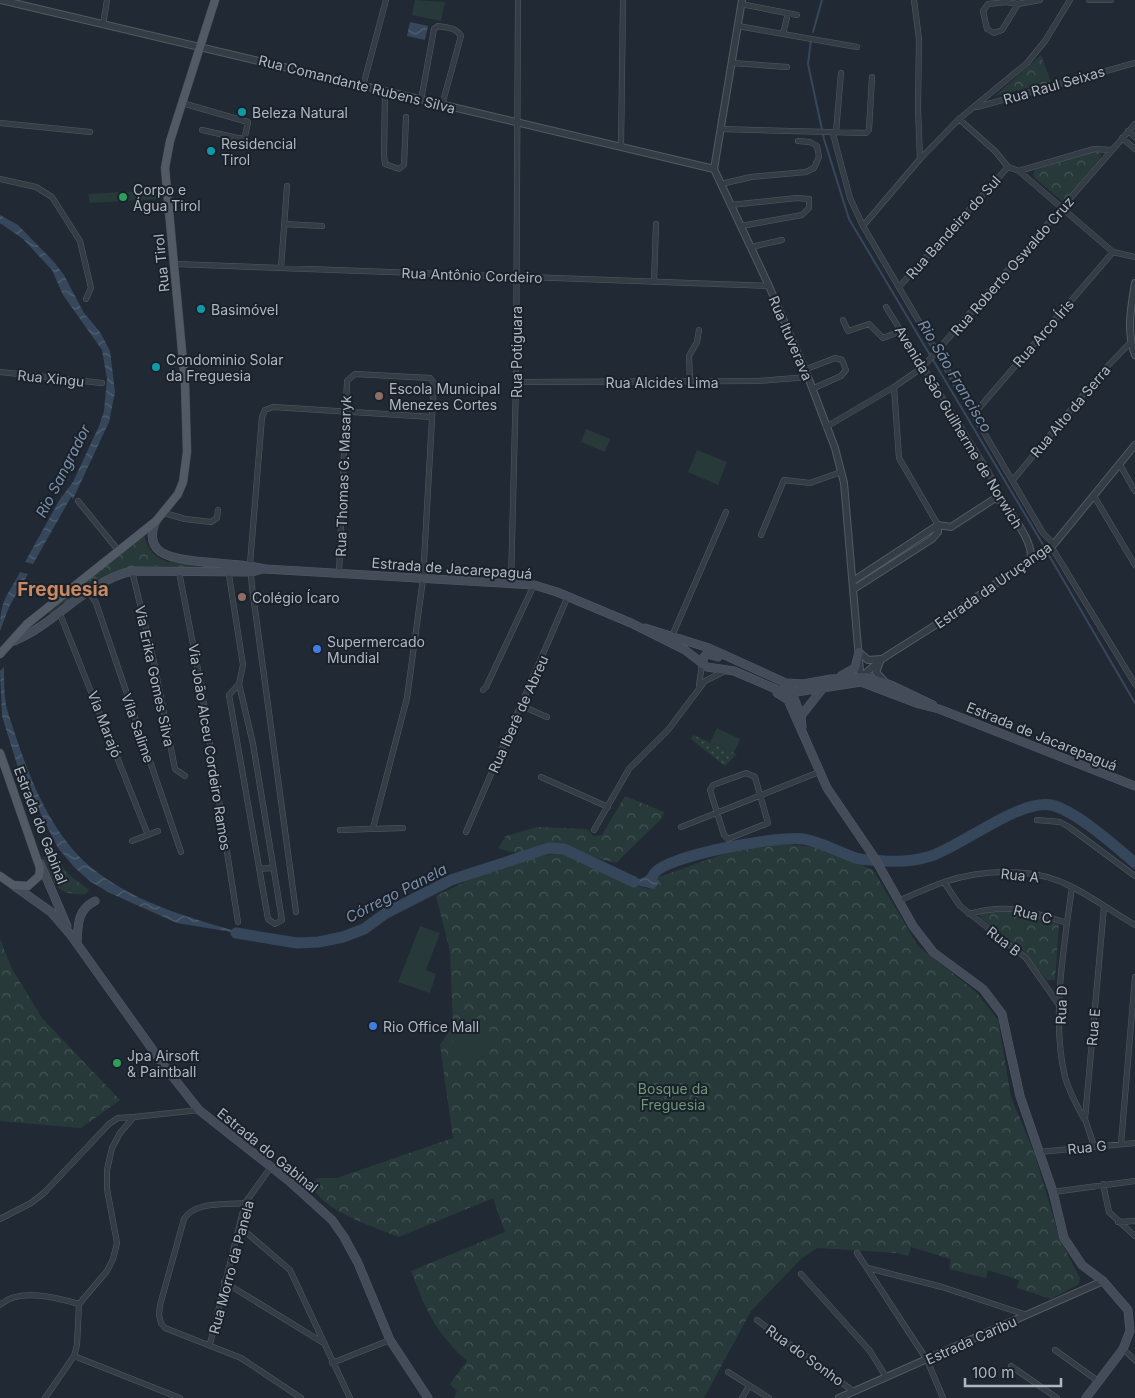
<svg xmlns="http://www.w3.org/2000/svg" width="1135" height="1398" font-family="Inter,sans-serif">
	<defs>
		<pattern id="grass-dots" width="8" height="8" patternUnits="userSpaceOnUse" patternTransform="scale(1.25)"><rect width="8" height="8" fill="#273a39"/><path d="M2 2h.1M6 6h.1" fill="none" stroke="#445454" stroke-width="1.8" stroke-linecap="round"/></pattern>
		<pattern id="forest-crowns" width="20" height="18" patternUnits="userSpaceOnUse" patternTransform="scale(1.25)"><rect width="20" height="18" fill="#273a39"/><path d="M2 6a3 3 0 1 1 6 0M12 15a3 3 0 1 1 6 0" fill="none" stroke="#445454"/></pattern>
		<pattern id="water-waves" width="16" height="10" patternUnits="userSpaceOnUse" patternTransform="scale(1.25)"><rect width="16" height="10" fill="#36475b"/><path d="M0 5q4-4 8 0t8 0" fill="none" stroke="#515f71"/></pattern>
	</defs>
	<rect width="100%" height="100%" fill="#212a34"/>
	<path fill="url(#grass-dots)" d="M693,735L737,754L725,766L691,739Z"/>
	<path fill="url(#forest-crowns)" d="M1041,55L1051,82L995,96Z
		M1095,151L1101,153L1100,159L1063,202L1035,178L1033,174L1035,170Z
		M144,534C147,549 154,557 168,562L221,565L222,569C208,572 189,568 175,567C112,564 102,573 54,612L51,614L49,613Z
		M625,796L664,812L662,818L616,863C592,857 568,850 543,850C522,850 521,857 498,848L506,836L537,827L587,829L593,836L602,835Z
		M777,843L821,848L873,870L918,946L976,992L998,1020L1011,1097L1035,1155L1060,1240L1080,1278L1079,1284L1051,1299L1017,1288L1019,1280L988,1270L986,1278L949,1269L951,1259L911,1247L908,1256L897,1253L817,1248L801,1259L751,1311L704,1398H454L457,1391L450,1384L467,1361C435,1332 426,1310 411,1271L505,1232L493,1198L399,1237C377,1228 316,1209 312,1183L318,1178H337L453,1138L440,1045L453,1026L450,951L436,896L489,870L555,853L575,855L623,882L649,889L656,878L732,851Z
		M51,852L68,874L89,890L86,894C54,896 54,882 43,857Z
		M1003,910L1036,915L1059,924L1055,980H1047L1024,952L980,917L981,912Z
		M0,939L12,969L42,1018L120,1100L81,1128L0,1121Z"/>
	<path fill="#273a39" d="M415,0L445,2L441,21L412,15Z
		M157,190L158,199L90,203L88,194Z
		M586,429L610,439L605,452L581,442Z
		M697,450L727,462L718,485L688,472Z
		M717,728L740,739L734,753L710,742Z
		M420,926L440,933L426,970L436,974L430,993L398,982Z
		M487,1031L490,1056L454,1060L452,1035Z"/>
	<path fill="url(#water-waves)" d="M410,22L428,26L425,40L407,36Z
		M0,215L18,225L54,262L64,275L84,313L100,332L110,351L115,392L109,422L73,499L71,497L33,564L25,562L60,499L73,482L99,426L104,411L107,379L102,350L63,295L52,270L23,239L0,223Z
		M20,572L28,574L9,607L0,631C0,599 7,597 20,572Z
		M4,667C4,679 4,693 6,705C8,714 12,724 15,734C31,783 54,840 97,872C139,905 200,921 250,935L177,923L110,893L91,882L75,868L58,848L19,771L2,716L0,671Z
		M662,866L656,872L658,884L654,889L623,882L621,877C653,885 643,869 662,866Z"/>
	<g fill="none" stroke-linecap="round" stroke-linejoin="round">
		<path stroke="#36475b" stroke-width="2" d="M813,32L822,0
			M811,40L808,64L824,139L849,219L1045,548
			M1047,552L1135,703"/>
		<path stroke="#36475b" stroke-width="11" d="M653,876C659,856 781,835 803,839C822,842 838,852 856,858C865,861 877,860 886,861C900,862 918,860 931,856C963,845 1020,799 1051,805C1075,810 1115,846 1135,863
			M236,933L297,943L319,942L343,937L364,929L386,913L451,880L549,848L564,849L634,882"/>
		<defs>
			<path id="minor" d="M914,0L919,39L918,108L920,159
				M1089,0H1111
				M741,4L797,15
				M1018,4L1002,30L994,33L987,29L983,11L988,4L1006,2L1018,4L1040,0
				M103,25L107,0
				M738,26L857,47
				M783,34L788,13
				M732,63L787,67
				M363,86L386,0
				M385,91L384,155L385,164L399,169L404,165L406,117
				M421,100L434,29L438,26C447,28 456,27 461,36L442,105
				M182,103L248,122L245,136L242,139L202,130
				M977,107L1135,63
				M959,119L995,151L1008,167L1019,171L1113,252L1135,257
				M0,123L90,132
				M720,129L866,133L869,130L872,77
				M1128,131L1135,137
				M836,132L841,73
				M833,134L850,198L863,226L1043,533L1054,544
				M1122,138L1135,149
				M621,147L623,0
				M1019,171L1094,149L1112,150
				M0,179L36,187L52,197L80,241L91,288L86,299
				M721,184L751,177L806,172L814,168L819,157L817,146L810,142L798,141
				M730,205L797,198L809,199V208L802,215L741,226
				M284,224L322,226
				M863,226L920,159L959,119L1027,63L1045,41L1070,0
				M751,247L782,240
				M175,264L769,286
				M281,268L287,186
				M654,282L656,224
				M899,287L1008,167
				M886,307L988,471L1002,500
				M843,320L848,331L869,324L883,338L901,331
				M804,370L835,358L842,360L846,370L841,376L812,389
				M0,372L102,383
				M690,381L689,356L697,342L699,330
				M516,382L759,381L808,377
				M894,387L899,458L938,525
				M973,415L1113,252
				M826,427L894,387L923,367L1135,124
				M1120,465L1135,491
				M1013,480L1102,372L1130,343
				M1094,496L1135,565
				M78,501L118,550
				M164,513L185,519L211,522L217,518L218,510
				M761,535L784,480L810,483L841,472
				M1051,546L1135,684
				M228,569L243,665L239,684L253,744L273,865L271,868L259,869
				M132,571L154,662L175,769L185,776
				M179,572L200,680L238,922
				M339,574L347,381L355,374L430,378L434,383L423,579L407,698L373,828
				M511,583L516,382L518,0
				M88,591L96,603L181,852
				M60,614L148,835
				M672,636L726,512
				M239,684L229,695L268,919L275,924L282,920L273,865
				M699,685L702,664
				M483,690L486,687L534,585
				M522,706L547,717
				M746,773L755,777L768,823L728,839L724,835L710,790L713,785Z
				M541,777L608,807
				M1037,820L1060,822L1069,827L1135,876
				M681,827L819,772
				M340,830L403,828
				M594,830L629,769L668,730L705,681L725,671
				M466,832L568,596
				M132,841L158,831
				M944,882L960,906L1026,958L1059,1005
				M1072,887C1064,946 1051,1019 1065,1077C1069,1092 1077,1105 1084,1119
				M898,901C913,895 929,887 944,882C984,869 1035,867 1072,887C1094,898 1114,913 1135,925
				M296,912L252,587L250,564L262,417L265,410L273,407L432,417
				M969,914C1009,903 1029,911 1067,923
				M1121,1144L1135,977
				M1094,1146L1085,1119L1104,907
				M1039,1152L1135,1143
				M1103,1184L1109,1212L1135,1236
				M1053,1192L1135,1181
				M245,1203C225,1205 195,1201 184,1219L160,1305L159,1315L161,1323L165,1328L241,1358L301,1398
				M0,1219L31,1203L44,1193L109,1124L118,1118L134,1117
				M1118,1222L1135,1221
				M240,1227L290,1270L350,1398
				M857,1253L927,1360L943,1398
				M868,1268L942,1287L1027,1315
				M801,1274L870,1351L886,1377
				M224,1282L322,1342
				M0,1305C18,1287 58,1298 79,1304
				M757,1320L853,1391
				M210,1344L245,1203L271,1167
				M1123,1349L1135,1360
				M1055,1350L1098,1381
				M74,1356L180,1398
				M332,1363L390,1340
				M1011,1366L1057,1398
				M728,1372L769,1398
				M45,1398L74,1356L77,1345L79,1304L107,1271L113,1259L117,1243L107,1189V1170L112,1148L120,1133L134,1117L199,1110
				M742,1398L749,1386"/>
			<path id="tertiary" d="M1,0L714,169
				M742,0L714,169L769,286L808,377L835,448L844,483L860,671L864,681
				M1135,283C1131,307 1126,332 1135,355
				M853,581L938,525L951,527L994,499L1002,500C1010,513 1038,547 1029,561
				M854,589L932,539L938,532V525
				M859,652L868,660L881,659
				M880,662L876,672L885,682
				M860,678L882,659L937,624L1054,544L1135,445
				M839,1398L1103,1281"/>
			<path id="secondary" d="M156,521C151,532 150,544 161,552C180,565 238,561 265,569L534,585L557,592L631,623L685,650L707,667L734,671L778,690L796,692L861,682L919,704L939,709L1135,786
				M645,628L709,648L786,683L803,684L831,679L866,677L891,685L933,705
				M14,641C57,623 85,582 132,571L251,572L263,569
				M702,664L704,657L707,654L718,657
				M841,676L855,668L859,652
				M790,688L801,716L802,727
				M777,693L788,700L827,788L874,857L913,926L933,952L983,989L1002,1014L1020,1096L1053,1192L1064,1238L1082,1265L1103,1281L1128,1310L1130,1331L1123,1349L1086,1398
				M801,716L823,688
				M40,863L67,926
				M13,885L51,912L70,934L165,1067L199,1110L289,1181L332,1220L344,1237L358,1263L390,1340L428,1398
				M77,943C78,925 77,910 95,901"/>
			<path id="primary" d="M0,654L27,624L156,521L178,494L183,482L187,452L185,383L165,168L170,141L215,0
				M0,753L40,868L39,876L28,886L13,885L0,876"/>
		</defs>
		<use href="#minor" stroke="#525a63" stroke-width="6"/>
		<use href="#tertiary" stroke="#525a63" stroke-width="8"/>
		<use href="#secondary" stroke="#525a63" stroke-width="9"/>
		<use href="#primary" stroke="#3e454f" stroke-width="9"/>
		<use href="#minor" stroke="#343c45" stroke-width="5"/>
		<use href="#tertiary" stroke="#343c45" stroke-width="6"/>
		<use href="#secondary" stroke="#434c58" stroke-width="8"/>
		<use href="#primary" stroke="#525b65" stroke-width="8"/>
	</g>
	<g fill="#0f9aa8" stroke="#1a212a" stroke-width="2">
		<circle cx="242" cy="112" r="5"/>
		<circle cx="211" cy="151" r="5"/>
		<circle cx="201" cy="309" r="5"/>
		<circle cx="156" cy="367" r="5"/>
	</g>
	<g fill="#2e9e5b" stroke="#1a212a" stroke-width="2">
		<circle cx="123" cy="197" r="5"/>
		<circle cx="117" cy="1063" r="5"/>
	</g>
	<g fill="#8d6e63" stroke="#1a212a" stroke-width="2">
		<circle cx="379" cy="396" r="5"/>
		<circle cx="242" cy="597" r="5"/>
	</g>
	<g fill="#3f7fe0" stroke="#1a212a" stroke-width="2">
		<circle cx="317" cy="649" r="5"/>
		<circle cx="373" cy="1026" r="5"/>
	</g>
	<g text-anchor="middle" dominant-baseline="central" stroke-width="4" stroke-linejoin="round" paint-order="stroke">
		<g font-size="14" fill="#aeb7c2" stroke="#1a212a">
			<text transform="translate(357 84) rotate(14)">Rua Comandante Rubens Silva</text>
			<text transform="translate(1054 85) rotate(-16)">Rua Raul Seixas</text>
			<text transform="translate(953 227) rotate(-48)">Rua Bandeira do Sul</text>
			<text transform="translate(161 263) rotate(-96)">Rua Tirol</text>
			<text transform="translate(1012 266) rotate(-49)">Rua Roberto Oswaldo Cruz</text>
			<text transform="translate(472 275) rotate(2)">Rua Antônio Cordeiro</text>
			<text transform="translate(1043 333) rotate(-49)">Rua Arco Íris</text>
			<text transform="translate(791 338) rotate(67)">Rua Ituverava</text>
			<text transform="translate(516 352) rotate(-90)">Rua Potiguara</text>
			<text transform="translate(51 378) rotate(6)">Rua Xingu</text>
			<text x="662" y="382">Rua Alcides Lima</text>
			<text transform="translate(1070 411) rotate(-50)">Rua Alto da Serra</text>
			<text transform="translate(959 427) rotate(59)">Avenida São Guilherme de Norwich</text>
			<text transform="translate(343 476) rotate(-88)">Rua Thomas G. Masaryk</text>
			<text transform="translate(452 568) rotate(4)">Estrada de Jacarepaguá</text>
			<text transform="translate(993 585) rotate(-35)">Estrada da Uruçanga</text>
			<text transform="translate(155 676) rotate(78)">Via Erika Gomes Silva</text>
			<text transform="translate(518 714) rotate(-66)">Rua Iberê de Abreu</text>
			<text transform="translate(105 724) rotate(69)">Via Marajó</text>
			<text transform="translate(138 728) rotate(71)">Vila Salime</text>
			<text transform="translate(1042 736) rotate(22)">Estrada de Jacarepaguá</text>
			<text transform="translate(210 747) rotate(81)">Via João Alceu Cordeiro Ramos</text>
			<text transform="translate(41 825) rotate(69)">Estrada do Gabinal</text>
			<text transform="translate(1020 875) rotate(6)">Rua A</text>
			<text transform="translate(1033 914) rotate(14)">Rua C</text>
			<text transform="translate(1004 941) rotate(38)">Rua B</text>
			<text transform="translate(1061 1005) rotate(-88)">Rua D</text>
			<text transform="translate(1093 1027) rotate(-85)">Rua E</text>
			<text transform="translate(1087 1147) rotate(-6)">Rua G</text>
			<text transform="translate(268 1150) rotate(39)">Estrada do Gabinal</text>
			<text transform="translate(231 1267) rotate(-75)">Rua Morro da Panela</text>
			<text transform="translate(971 1340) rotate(-24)">Estrada Caribu</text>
			<text transform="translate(805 1355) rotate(36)">Rua do Sonho</text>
		</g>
		<g font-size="14" fill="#aeb7c2" stroke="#1a212a" text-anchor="start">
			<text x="252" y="112">Beleza Natural</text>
			<text x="221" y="143">Residencial<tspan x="221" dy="16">Tirol</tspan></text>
			<text x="133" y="189">Corpo e<tspan x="133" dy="16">Água Tirol</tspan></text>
			<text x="211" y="309">Basimóvel</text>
			<text x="166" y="359">Condominio Solar<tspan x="166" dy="16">da Freguesia</tspan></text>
			<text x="389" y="388">Escola Municipal<tspan x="389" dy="16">Menezes Cortes</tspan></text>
			<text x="252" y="597">Colégio Ícaro</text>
			<text x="327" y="641">Supermercado<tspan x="327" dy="16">Mundial</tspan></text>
			<text x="383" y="1026">Rio Office Mall</text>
			<text x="127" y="1055">Jpa Airsoft<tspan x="127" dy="16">&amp; Paintball</tspan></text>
		</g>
		<g font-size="14" fill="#709677" stroke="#1a212a">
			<text x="673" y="1088">Bosque da<tspan x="673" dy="16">Freguesia</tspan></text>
		</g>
		<g font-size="15" font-style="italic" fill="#798fa9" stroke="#1a212a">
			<text transform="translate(955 376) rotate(59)">Rio São Francisco</text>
			<text transform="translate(63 471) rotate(-63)">Rio Sangrador</text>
			<text transform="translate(396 893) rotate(-27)">Córrego Panela</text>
		</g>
		<g font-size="19" font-weight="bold" fill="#c98a62" stroke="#1a212a">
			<text x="63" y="589">Freguesia</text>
		</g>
	</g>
	<path d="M965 1378v8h96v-8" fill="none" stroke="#aeb7c2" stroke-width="2.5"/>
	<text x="972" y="1378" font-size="15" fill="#aeb7c2" stroke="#1a212a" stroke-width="4" paint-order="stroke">100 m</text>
</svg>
